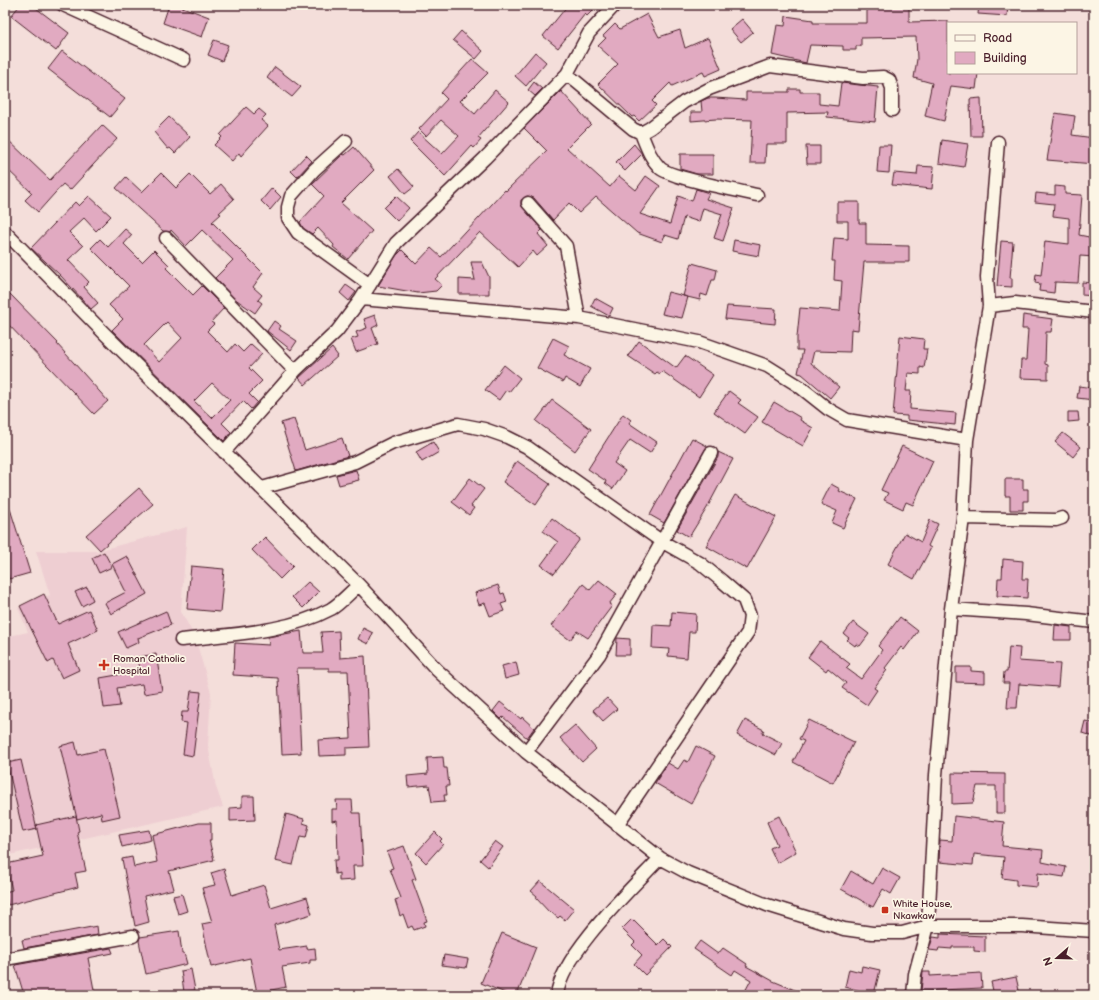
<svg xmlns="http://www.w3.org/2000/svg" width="1099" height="1000" font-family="'Balsamiq Sans',sans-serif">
	<rect width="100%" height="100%" fill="#f4deda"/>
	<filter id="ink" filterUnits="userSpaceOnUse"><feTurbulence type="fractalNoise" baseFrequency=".025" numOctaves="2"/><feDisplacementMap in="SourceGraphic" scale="8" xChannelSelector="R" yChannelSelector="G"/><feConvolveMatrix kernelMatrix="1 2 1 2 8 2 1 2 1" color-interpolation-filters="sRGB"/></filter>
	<g filter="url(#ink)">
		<path fill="#eeced2" d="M187,527L181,612L195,637L211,693L208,745L216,787L223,807L5,856V637L28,632L18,608L50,595L36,551H97Z"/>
		<path fill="#e1aac1" stroke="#4a1f2b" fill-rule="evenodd" d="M20,5H32L69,33L56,51L11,16Z
			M169,5H177L209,17L202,37L163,23Z
			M568,5H598L587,16L585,14L558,48L543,36Z
			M867,5H909V22L948,21V73H978L976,89L951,86L944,121L925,116L932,83L914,78L917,59L916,37L861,38V46H856V50H843V46L810,45L806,63L772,55L777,25L785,26L786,16L813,20V23H867Z
			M979,5H1008L1007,16L978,14Z
			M647,14L659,37L680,30L685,48L708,38L721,69L705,76L703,72L672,86L670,83L652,101L656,105L639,121L634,116L632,117L598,84L618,64L598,46L606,38L603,36L615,24L620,29Z
			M742,19L753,32L741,42L730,29Z
			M461,31L483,51L476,59L453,40Z
			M214,40L228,45L222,61L208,55Z
			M62,51L125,99L110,117L48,69Z
			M535,52L546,62L526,86L515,76Z
			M472,59L488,73L460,101L475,114L495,90L509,102L478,138L481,140L474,148L472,146L445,176L410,141L418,132L442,154L459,136L441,120L426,136L419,129L447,99L441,93Z
			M275,67L301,87L292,97L267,78Z
			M534,82L542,89L535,96L528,90Z
			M841,83L878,87L875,122L827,117L828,112L787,113V144H766L765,163H750L752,120L716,119L691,121V112H702L701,101L708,98H715L746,100V92H789V89H800V92H819V104L838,106Z
			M561,91L591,124L567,148L610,187L619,176L636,190L646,176L660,186L640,214L670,224L678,196L692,201L696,189L709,193L706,199L734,208L723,241L714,238L722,214L703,208L699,222L684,217L678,239L665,235L662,242L637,233L596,197L579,213L569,203L553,220L534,198L527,196L521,200V205L542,230L538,234L548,246L537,256L533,251L518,267L480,232L435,279L442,285L436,291L418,293L378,286L396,256L402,250L416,264L431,248L441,257L465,231L466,232L505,190L506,191L547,151L524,128Z
			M981,98L982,136H971L970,99Z
			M246,107L254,114L259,109L266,115L261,120L268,126L241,156L239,153L232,161L214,145L222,137L220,135Z
			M1055,113L1075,116L1072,135L1094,138V164L1047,160Z
			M169,117L190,137L175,153L170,148L168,149L154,132Z
			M102,125L117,139L70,190L63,184L38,212L25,200L32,193L5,167V137L50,180Z
			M942,140L968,144L964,167L939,163Z
			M634,144L642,154L625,171L616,162Z
			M879,145H891L889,173L877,172Z
			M806,146H820V164H807Z
			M354,147L374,170L341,203L372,231L348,259L333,247L334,245L318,228L312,234L303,228L300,222L324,196L312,184L343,154L345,155Z
			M680,154H713V174H697L680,169Z
			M306,155L312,161L297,177L291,171Z
			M918,166L934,167L932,189L892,185L894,173L917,175Z
			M398,169L414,187L405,194L390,176Z
			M161,173L176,188L190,174L210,194L221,184L234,199L219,213L221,214L212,222L263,273L253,287L262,295L258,300L262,303L255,313L234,298L215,278L233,260L202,230L186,246L171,230L170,232L163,231L116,188L126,177L142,192Z
			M1055,186L1065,187V194L1082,195L1079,235L1094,238V257L1080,256L1078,283L1055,282L1054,293L1039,291L1040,284L1035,283L1036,274L1041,275L1045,241L1069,244V218L1053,216L1054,204L1035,202L1036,193L1055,195Z
			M272,188L281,197L270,210L261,201Z
			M89,196L111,216L96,231L84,218L69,232L83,246L68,260L89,282L84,287L98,303L91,309L61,276L31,248L75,202L79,206Z
			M396,196L409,208L397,221L384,208Z
			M837,202H859V223H866V245L909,246V262H864L858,330L851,329L850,352L814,351L811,363L839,387L830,398L802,374L798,373L803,350H797V337L800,308L840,311L842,281L834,280L835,261H832L834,238L848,239V221H837Z
			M125,229L132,235L124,244L142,262L154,250L169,265L166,268L193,295L202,286L224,308L211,322L214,324L207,331L228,352L235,344L243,352L251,344L262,354L249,368L262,381L249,394L257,402L251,409L243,401L222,423L231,432L224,441L112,330L123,319L109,305L129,286L91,248L100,239L108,247ZM167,322L182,338L159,362L144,345ZM212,383L230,400L212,418L194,401Z
			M734,240L761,245L759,256L732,251Z
			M1001,241L1013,242L1010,278H1012V287L997,286Z
			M471,262H482L489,277V294H459V279L475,280Z
			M692,263L717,270L715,280H712L707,296L701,294L700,300L683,296Z
			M1082,282L1094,283V296L1082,295Z
			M346,285L356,292L349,301L340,293Z
			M668,292L688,297L682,318L662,314Z
			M10,294L58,343L57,344L108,401L94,414L5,321V299Z
			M595,298L613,308L609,316L591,306Z
			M727,306L776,309L775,324L725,319Z
			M375,315L378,325L372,328L378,344L356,352L351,339L358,337L356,332L367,328L364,319Z
			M1023,315L1053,319L1051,332H1046L1045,364L1048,365V379L1020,378L1021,360H1026L1028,329H1022Z
			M274,321L281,326L279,329L297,341L291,350L267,331Z
			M900,336L924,339L923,349H927L924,368L920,367V374L908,373L906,391H911L910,409L956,413L955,425L907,420V416L893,415Z
			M553,338L569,346L564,355L590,369L580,387L565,378L563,382L537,368Z
			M639,341L676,368L685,356L713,375L699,397L662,371L660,374L657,372L655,374L628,356Z
			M332,348L338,356L305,385L299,378Z
			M504,365L520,378L509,392L506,390L499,400L485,390Z
			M1079,386L1094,388V400L1077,398Z
			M729,391L741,400L738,403L758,417L745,434L714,412Z
			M552,400L591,429L575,451L536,421Z
			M774,402L801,418L800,420L813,428L803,446L762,422Z
			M1068,412H1078L1079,421L1068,422Z
			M623,414L631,420L629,423L657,442L650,453L630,440L614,463L625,471L613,489L605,483L606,481L588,469Z
			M294,419L305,450L342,438L348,456L296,471L281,423Z
			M1063,433L1081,447L1073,457L1055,442Z
			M692,438L707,446L664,523L650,515Z
			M433,442L439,452L422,462L416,452Z
			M902,446L933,461L913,505L906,502L903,509L884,500L888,493L881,490Z
			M718,452L733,459L707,508L689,537L677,530L718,457Z
			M517,461L550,484L536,505L503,482Z
			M356,470L359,480L339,485L336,475Z
			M470,478L484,489L471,506L474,508L469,515L452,502Z
			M1005,479H1023V489H1028V501H1023V510H1010V496H1005Z
			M831,484L840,489L839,491L857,499L843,528L832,523L837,511L821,504Z
			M139,488L153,504L100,550L86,535Z
			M735,495L776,517L747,569L706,546Z
			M7,499L30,573L9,579L5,564V500Z
			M552,518L580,539L554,574L541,565L558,542L543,531Z
			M930,520L938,524L928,546L931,548L914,579L888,564L905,533L921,542Z
			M265,537L293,566L280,579L252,550Z
			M104,552L112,567L99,573L92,558Z
			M127,556L147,594L111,614L105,603L126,592L112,564Z
			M1003,559L1023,561L1022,579H1028L1027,598L997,596L998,578H1002Z
			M191,566L224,569L220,612L187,609Z
			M599,580L617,594L609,604L612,606L588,638L577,631L570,640L551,626L583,584L590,590Z
			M308,582L319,592L303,608L292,597Z
			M498,585L501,594L504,593L507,602L501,604L504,611L490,616L485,603L479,605L475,593Z
			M87,587L93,600L82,606L75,592Z
			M44,594L58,624L89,610L98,630L68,644L79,670L62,678L53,660L48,663L20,606Z
			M166,611L171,625L138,638L139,642L126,648L118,632Z
			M672,612L696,614L695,632H689L687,658L668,656L669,649L652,648L653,625L671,626Z
			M900,617L918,631L904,650L901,647L885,668L887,670L874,688L877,690L867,705L842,688L846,683L828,668L826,671L808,657L820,641L850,664L846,668L861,679L882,650L878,646Z
			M853,622L869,634L860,646L856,644L855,646L847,640L849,638L844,634Z
			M1055,625L1071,627V640H1054Z
			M363,628L373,633L368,644L358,639Z
			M301,631L303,653H323L321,632L339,631L340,658L365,656L369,747L346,748V755L319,756L318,740L351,738L348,671H329V668H297L301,753L282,754L278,678L233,675L235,643L269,645L268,637Z
			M617,638L630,639V655H616Z
			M1009,647L1020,648L1019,661L1060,664L1058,687L1019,684L1017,708H1007L1009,683H1003L1004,672H1007Z
			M156,654L162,691L144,694L142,684L117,688L120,706L104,708L100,678L140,671L138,657Z
			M516,662L519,675L505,679L502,666Z
			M956,667H971V671L985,672V683L956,682Z
			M191,691L201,692L193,756L183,754L187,723L181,722L182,712H188Z
			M607,698L617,709L603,721L593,710Z
			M500,702L521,719L522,717L534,728L527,738L503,717L501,719L493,711Z
			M745,720L764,730L762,733L782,743L776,755L737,735Z
			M809,720L854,742L833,783L793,762L804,741L799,739Z
			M1085,721L1094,723V737L1082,733Z
			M575,725L596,749L582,762L560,738Z
			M75,742L78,755L104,749L120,816L102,820L101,813L77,819L60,746Z
			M696,746L715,756L691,804L655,783L668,763L678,769L684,760L688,762Z
			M443,757L444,768H447L449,786H446L447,795H444L445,801L432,802L429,785L408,787L407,776L428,774L427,758Z
			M21,760L37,829L23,832L7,763Z
			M952,773L1005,774V813H996V786H977L973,803L952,804Z
			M242,796H254L255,820L230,821V808L242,807Z
			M336,800H352L353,813H360L363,866H353L354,880L339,881V873L335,874L334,860H338L337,820L332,821V809H337Z
			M286,814L304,819L303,823L309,825L306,838L300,837L293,865L275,861Z
			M76,816L79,831L77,832L86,871L75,873L78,887L8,905L5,892L12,890L6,864L43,856L36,825Z
			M779,816L796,852L777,863L770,848L777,845L767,822Z
			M954,816L1004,822L1002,846L1043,850L1042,862L1066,867L1064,877L1038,873L1037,887L1016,885V880L1002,878L1004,857L974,854L973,865L939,862L940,840L952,841Z
			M199,823H211V840H209L214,860L169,871L174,889L144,896L149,922L135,926L122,859L132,857L134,867L157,862L152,835Z
			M149,830L151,840L122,847L119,835Z
			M435,832L442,839L440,841L443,844L426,863L416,853Z
			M495,841L503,847L488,867L480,860Z
			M404,846L416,879L412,880L427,921L424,922L425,926L414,930L412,926L408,928L403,914L400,916L395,900L401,898L390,869L393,868L387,852Z
			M882,868L900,878L891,894L883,889L873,907L841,889L851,871L873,884Z
			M224,869L232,895L264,885L271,908L307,897L312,914L274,925L279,950L307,946V949L315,948L316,960H310V963L282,967L286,987L257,993L250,958L211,967L202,924L212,922L202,888L215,885L211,873Z
			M540,881L574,909L565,920L560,916L558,918L551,912L550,913L536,898L537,896L531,891Z
			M182,894L187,911L178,914L173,896Z
			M632,919L658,945L664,939L672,947L645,975L634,964L642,955L632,945L635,942L622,929Z
			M97,926L98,935L24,948L22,940Z
			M179,931L182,953H184L187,964L146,974L139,941L140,937Z
			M502,933L536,947L517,995H510L481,983Z
			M940,934L985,936V952L974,951V947H952V949L939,948L938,951L929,950L933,937L940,938Z
			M700,941L718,954L723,948L747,964L746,966L773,981L807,995H743L751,980L735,970L732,975L694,949Z
			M111,948L113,953L88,958L95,995H24L15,965Z
			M444,955L468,959L466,968L442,965Z
			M862,966L880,970L874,994L845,987L849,969L861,972Z
			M191,969L195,990L184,992L181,971Z
			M923,972H930V976L981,973L982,988L921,991Z
			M1016,977L1020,995H994L991,982Z"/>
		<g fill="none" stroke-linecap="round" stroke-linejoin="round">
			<defs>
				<path id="minor" d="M63,5L184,60
					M567,74L633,129L641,133C646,145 650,158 660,168C671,178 739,191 757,195
					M641,133L650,128L684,102L709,89L770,66L863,78L883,77L889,80L892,88V110
					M346,141L314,170L291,196L288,207V218L298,233L370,285
					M528,203L566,246L579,318
					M5,232L104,333L359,585L437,670L526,752L660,858L688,873L767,905L844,929L872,933H902L928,926H1022L1094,931
					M166,238L295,371
					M361,299L579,318L699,342L767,366L799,386L828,409L847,420L967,440
					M989,306L1015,303L1094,312
					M224,452L295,371L337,331L361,299L396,243L485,158L567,74L589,33L615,5
					M262,488L355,462L393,443L458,424L484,429L507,437L527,447L661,541L700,563L722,581L744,600L750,616L748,632L617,825
					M963,518L1056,520L1062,518
					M951,609L1026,614L1094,622
					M181,640C231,634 286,633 331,609C341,603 350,592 359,585
					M526,752L599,655L711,453
					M5,959L133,936
					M557,995C561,955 631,889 660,858
					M913,995L915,974L928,926L936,775L951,609L963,518L967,440L989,306L987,277L998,142"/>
			</defs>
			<use href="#minor" stroke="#4a1f2b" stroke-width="15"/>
			<use href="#minor" stroke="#fcf5e5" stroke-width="12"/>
		</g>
	</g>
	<g fill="#c8321e" stroke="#fcf5e5" stroke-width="1.5">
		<path d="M102 659h4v4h4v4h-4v4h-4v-4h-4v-4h4z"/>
		<rect x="881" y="906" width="8" height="8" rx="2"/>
	</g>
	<g text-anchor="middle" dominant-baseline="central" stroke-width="3.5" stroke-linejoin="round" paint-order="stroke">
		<g font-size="10" fill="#4a1f2b" stroke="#fcf5e5" text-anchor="start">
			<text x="113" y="659">Roman Catholic<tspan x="113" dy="12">Hospital</tspan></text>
			<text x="893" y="904">White House,<tspan x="893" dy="12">Nkawkaw</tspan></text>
		</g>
	</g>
	<rect width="1099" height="1000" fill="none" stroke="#fcf5e5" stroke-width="20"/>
	<rect x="10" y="10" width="1079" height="980" fill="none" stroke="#4a1f2b" stroke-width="1.5" filter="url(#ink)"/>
	<rect x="947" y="22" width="130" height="52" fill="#fcf5e5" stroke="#b59f9b"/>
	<rect x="955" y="35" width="20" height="6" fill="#fcf5e5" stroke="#b59f9b"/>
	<text x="983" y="42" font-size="12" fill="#4a1f2b">Road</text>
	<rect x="955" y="52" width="20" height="12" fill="#e1aac1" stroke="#b59f9b"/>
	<text x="983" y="62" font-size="12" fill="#4a1f2b">Building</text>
	<g transform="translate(1057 958) rotate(250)" stroke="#fcf5e5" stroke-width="3" paint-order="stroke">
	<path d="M0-3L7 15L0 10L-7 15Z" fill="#4a1f2b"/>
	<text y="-6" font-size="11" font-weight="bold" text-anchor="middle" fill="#4a1f2b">N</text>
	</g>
</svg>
